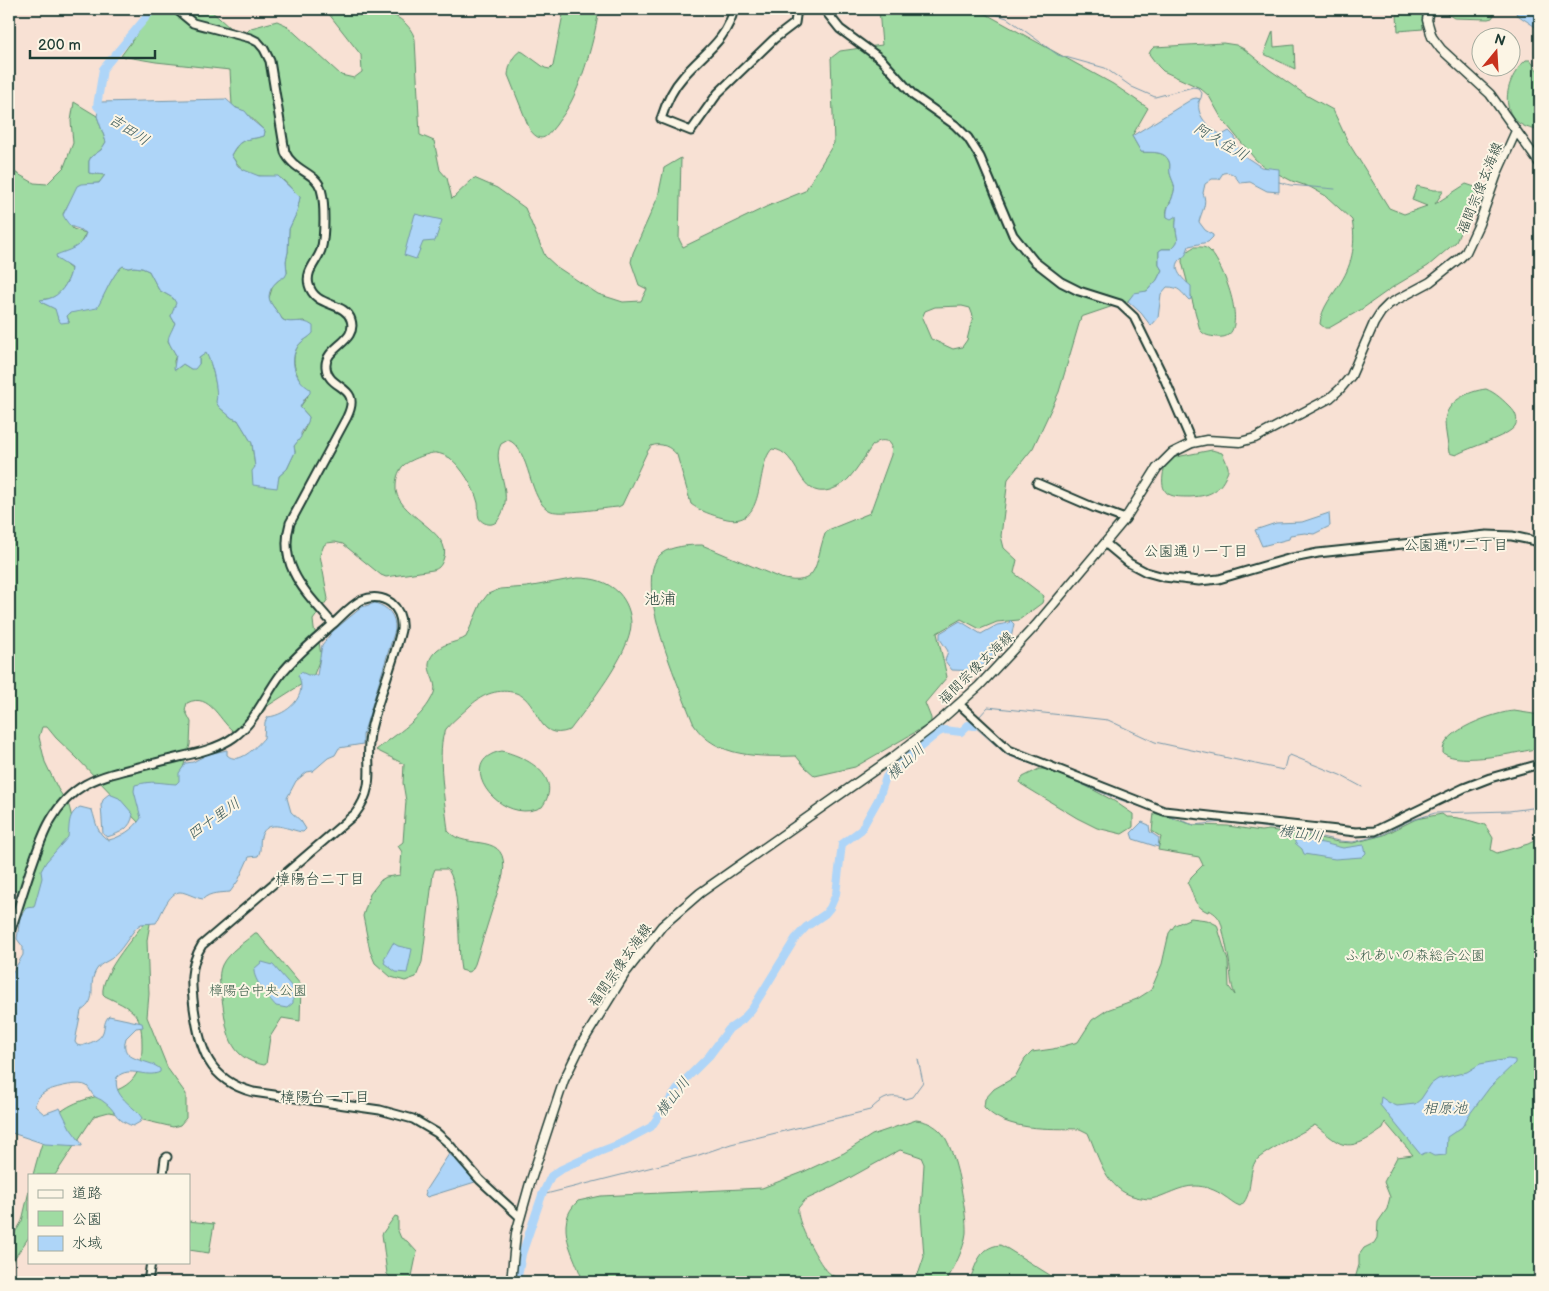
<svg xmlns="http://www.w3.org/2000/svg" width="1549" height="1291" font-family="'Balsamiq Sans','Klee One',sans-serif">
	<rect width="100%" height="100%" fill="#f8e1d4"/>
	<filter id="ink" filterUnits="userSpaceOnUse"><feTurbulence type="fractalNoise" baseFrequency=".02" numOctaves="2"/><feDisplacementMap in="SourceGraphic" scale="10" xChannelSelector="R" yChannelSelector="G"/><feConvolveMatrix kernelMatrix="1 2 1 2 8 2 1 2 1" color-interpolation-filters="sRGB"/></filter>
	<g filter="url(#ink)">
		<path fill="#9fdba2" stroke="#5f8c6b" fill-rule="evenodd" d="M155,9H209L241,38L251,28L277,21L286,25L341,75L354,78L362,72L361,55L325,9C356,9 403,3 415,39L420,135L434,141L440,170L447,178L452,199L474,178L497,188L525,208L545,256L557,267L598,294L623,302L641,301L647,289L639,285L631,262L633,253L658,197L664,168L681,158L679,239L683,247L768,206L805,191L834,143L831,58L840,51L882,45L879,9H966L986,14L1113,84L1148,108L1132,136L1141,152C1151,153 1164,150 1169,161C1171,165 1169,169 1170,173C1172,182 1177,185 1173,195C1171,204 1165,206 1167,217L1176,215C1177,220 1175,225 1176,229C1177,240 1181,240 1171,249H1162L1159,251V265L1162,270L1157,280L1147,291C1137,295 1136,290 1128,301L1081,317L1059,392L1033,448L1008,479L1001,536L1004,548L1017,560L1014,573L1044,596L1042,603L1019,620L997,622L980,629L961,619L937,633L947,677L925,703L931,718V723L855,767L815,776L805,767L796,756C760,757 716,758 694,725C682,693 630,581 661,554C671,546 689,545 702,545L780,578C820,588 814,564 825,534L828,530L870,513L891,455L892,446L889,442C881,439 878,441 872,446C865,456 858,468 849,478C844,484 838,487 830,490C797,500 800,450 772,449C754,467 768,531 723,518C712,515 700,511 691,504L677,455C671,447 661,442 651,446L647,452L622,505L618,507C604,508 562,515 551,511C528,503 531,448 508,440L501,444C490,464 516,491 500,517C498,521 496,523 492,524C487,525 481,522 479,518C477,513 479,508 478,503C474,487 462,468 450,458C446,456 440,453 436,453C429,452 405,462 402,467C398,472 396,480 396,485C392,515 456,531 443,560C441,566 438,569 433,570L386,577L381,575L343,544L335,542L327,543L324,545L320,555L328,599L313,620L314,629L319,642L321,656L313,677L269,705L252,724L236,733C220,724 211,691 187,703L185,710L191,722L190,745L183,768L186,784L139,823L77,758L56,738L47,727H42L39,737L45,762L58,789L69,806L73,822L98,871L26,913L23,911L16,903L18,893L9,886V169L34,183L47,184L64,167L73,143L71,121L74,102L97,116L106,142L101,150L91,157L89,161V173L105,175L99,183L79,185L63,214L73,229L86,233L79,246L72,249L66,265L71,269C71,277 62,293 54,297C50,299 45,299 41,300L43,303L56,309L58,319L69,322L67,316L70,312L97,307C104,296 113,272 123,266L128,268L134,267L142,268L149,271L159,290L173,298L177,303L171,316L175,323L168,341L176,355L174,361L175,370L183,364L191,369L199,364V358L206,353C213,363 218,394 219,407L232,418L238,420L252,443L255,467L276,488L279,476L287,469L295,452L294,446C300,438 307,427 309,417L300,407L308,396C301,381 287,364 298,346C301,341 309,338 313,333L305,321L289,322L283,320L270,302L269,298L273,285L287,273L286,261L288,252L289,229L297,212L300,197C294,192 289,185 283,180C277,175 267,177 259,176C245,174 238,166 231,155C242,136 246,141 264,136L265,131C258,125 253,119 246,113C242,109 236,109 232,105L230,70L156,62L121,56ZM962,306L970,308L973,316L967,340L962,347L953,349L931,339L922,318L925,311L935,307Z
			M564,9H599C595,37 582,85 567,109C564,115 559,120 556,125C547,136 542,145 530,130L508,75C509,66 512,56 520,51L523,52L545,68L550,69L553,66Z
			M1446,9H1493L1494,15L1492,18L1488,19L1454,18L1447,14Z
			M1422,13L1423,29L1398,31L1397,15Z
			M1273,31L1274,47L1294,45L1295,69L1264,54Z
			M1223,43L1236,45L1244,49L1270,70L1306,95L1333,110L1348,142L1389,208L1404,214L1427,206L1412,200L1417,186L1434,190H1444L1435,204L1466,184L1475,187L1476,195L1456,242L1428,266L1393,287L1362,309L1329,328H1325L1320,324C1321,308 1333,295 1341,282C1353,263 1356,241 1352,220L1326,196L1310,187L1292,181L1263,166L1255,159L1222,119L1209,96L1200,88L1163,71L1158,66L1149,54L1151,50L1154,47Z
			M1526,60H1530L1540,74V130C1498,127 1500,83 1526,60Z
			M1194,247C1198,247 1205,246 1209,250C1223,262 1254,342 1217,337C1209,336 1205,336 1200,330L1182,262C1182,254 1187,251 1194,247Z
			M1486,389C1496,393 1503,400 1511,408C1515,412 1519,419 1515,426C1508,437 1469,447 1456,455L1449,453C1448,443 1445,431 1445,421C1446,401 1469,391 1486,389Z
			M1212,450L1222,453C1224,457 1227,463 1228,467C1229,471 1226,475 1225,478C1217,494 1206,496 1190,497C1173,497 1160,497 1163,475C1164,468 1165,463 1171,458Z
			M577,578C593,578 607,581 619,593C627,602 631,613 631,625C630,654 588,706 570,730C535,743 541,701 516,693C499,688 483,694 471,705C463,713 453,720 446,729C435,745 446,810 448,831C466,852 510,829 503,875L475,964L472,970L468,972L461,970L460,963C459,944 459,879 447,869H435L433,874L422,962L416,977L405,981L391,977L375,963L370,951L363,916L370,894L381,880L386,877L400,875L402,852L398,846L403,842L406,801L403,783L404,764L376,750C396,734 424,718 434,693C439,678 418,667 437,650C446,642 457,643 466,637L481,603L488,594L500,589L527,587Z
			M1514,711L1540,715V748C1519,752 1460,766 1443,753C1440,731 1496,712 1514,711Z
			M502,751C527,757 564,777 542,807C500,828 451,760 502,751Z
			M1039,769H1047L1056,770L1114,801L1133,814V827L1122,834L1097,828L1077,818L1021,784L1020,782L1023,777Z
			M1154,813L1194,825L1228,826L1261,831L1269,830L1301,834L1338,842L1353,843L1384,835L1416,819L1442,814L1446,817C1460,817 1471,821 1485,825L1493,838L1491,850L1497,853L1528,844L1540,838V1282H1354L1359,1265V1255L1364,1248L1374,1243L1377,1238L1378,1222L1387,1209L1390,1197L1384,1182L1397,1157L1413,1155L1385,1122L1383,1129C1371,1137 1357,1148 1342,1144C1335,1142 1322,1130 1315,1125C1305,1131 1258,1155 1255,1162C1248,1174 1253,1197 1240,1206C1234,1204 1229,1199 1224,1196C1216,1190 1205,1186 1195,1186C1179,1186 1166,1196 1151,1199C1146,1199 1141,1198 1136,1197C1106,1190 1099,1158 1088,1133L1080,1129C1050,1128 1006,1132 984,1107L985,1099L994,1089L1015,1077L1025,1059L1032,1052L1053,1049L1078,1042L1092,1020L1107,1010L1137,999L1151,990L1162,964L1169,933L1175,925L1191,918L1207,920L1217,925L1228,961L1229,987L1235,995C1230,983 1231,972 1229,960C1228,953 1226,947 1225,940C1221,927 1224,918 1209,910L1208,912C1192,905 1195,896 1188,884L1191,877L1203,865L1199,857L1158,850L1161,837L1152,831Z
			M152,913L147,940L149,994L147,1017L168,1069L186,1094V1118L180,1125L173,1127L109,1112L94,1116L55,1175H33C37,1160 45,1128 55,1117C88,1083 144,1109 142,1043C142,1011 131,1009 105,996L103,994C100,973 139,931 152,913Z
			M255,933H257L301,985L300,1021L282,1018L270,1037L266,1064L264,1065C227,1058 227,1030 222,999C221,988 217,976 222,965C228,952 245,942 255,933Z
			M916,1120C926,1121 935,1125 942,1133C956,1149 967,1212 966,1233C964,1250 954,1267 946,1282H905L912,1279L919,1272L924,1257L921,1213L924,1164L921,1157L900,1150L835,1186L805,1200L798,1208C796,1221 814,1253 822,1265C827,1272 835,1278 843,1282H583C575,1255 552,1225 578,1201L601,1196L762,1188L801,1173L844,1153L872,1135Z
			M29,1191V1237L9,1266V1240L18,1228L22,1221Z
			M395,1216L398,1217V1231L401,1238L407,1241L417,1252L411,1281L391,1278L387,1274L382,1234Z
			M189,1221L214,1224L209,1253L189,1250Z
			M1000,1245L1008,1249L1061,1282H969C976,1265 979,1247 1000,1245Z"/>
		<path fill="#aed5f8" stroke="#7598aa" d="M1519,9H1533L1540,14V30L1516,14Z
			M1196,98L1200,99C1194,114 1209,129 1222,135L1229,131L1235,137L1236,145L1243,155L1261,167L1279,169V192L1267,191L1250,182L1240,183C1235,176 1233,171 1223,173L1219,179H1212L1205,184L1203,193C1208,204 1201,212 1199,222L1205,230L1213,235V237L1208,242L1189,246C1188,249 1187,251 1186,254C1184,258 1180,258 1178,263C1174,272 1185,281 1191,286V299L1189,300C1181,292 1180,287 1167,287L1161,294L1158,318L1151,326L1141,313L1128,301L1134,293L1147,291L1157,280L1162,270L1159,265V251L1162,249H1171C1181,240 1177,240 1176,229C1175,225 1177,220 1176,216L1171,219L1167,217C1166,206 1171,204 1173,195C1177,185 1172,182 1170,173C1169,169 1171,165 1169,161C1164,150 1151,153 1141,152L1132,136L1192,99Z
			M226,99L236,108L245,111L253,121L265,131L264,136C247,141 241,136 231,155L238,166L244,170L259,176H278L300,197L297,212L289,229L288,252L286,261L287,273L285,277C276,279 266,292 270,301C272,306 276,310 279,314C281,316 281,319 283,320C292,325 301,317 313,326V333C309,338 301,341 298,346C288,361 296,381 310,389V393L305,398L300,407L309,417L308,422L301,433V437L294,446L295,452L287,469L279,476L277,488L253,485L252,471L255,467L252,443L238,420L232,418L219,407L216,402C219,393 212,362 206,353L199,358V364L195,369H191L183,364L175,370L174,368L176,355C165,336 167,342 175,323L171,316L176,303L173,298L159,290L149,271L142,268L134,267L128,268L123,266C113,272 104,297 97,308L70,313L67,316L69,322L61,323L58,319L55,309L43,303L40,300C44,300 49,299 53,297C62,293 71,278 71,268L57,259L56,255C68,250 82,248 86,233C73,224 72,232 63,215L77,186L81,184L99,183L105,175L89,173V161L91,157L101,150L106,142L97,116L100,102Z
			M415,214L442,220L435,241L423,242L416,259L404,255Z
			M1329,513L1330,526L1314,534L1305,533L1290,535L1289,539L1262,546L1255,530L1276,523L1302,522Z
			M375,603C388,607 396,615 395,630L363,735V744L339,748L335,755L328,758L313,771L307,772L296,781L287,798L291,812L301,821L306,829L303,832C290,831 267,816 261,837C259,844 262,849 258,856L249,857L238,881L230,892C221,893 210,892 203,899C195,898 186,892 180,892C169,892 161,915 156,923L141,924L137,927C129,936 122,950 112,958C107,962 101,963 97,969C86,985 100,999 81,1011L75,1042L77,1045L81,1046C89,1043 100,1041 103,1032C105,1026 104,1021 109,1016L142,1023L143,1027L136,1028L126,1038C118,1063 149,1058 160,1069V1072C146,1079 130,1065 117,1077C112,1097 134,1105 142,1118L140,1122L133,1126C113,1119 118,1112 104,1102C101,1099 96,1098 94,1096C91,1093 90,1089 87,1086C80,1081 57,1087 49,1090C42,1093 36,1098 35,1106L44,1114L60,1108L70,1128L82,1144V1146L45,1144L9,1132V978L23,955V947L17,939L20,917L26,908L34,907L42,878L41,871L46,862L68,837C70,824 67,815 80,807L92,810C96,822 97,835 109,840C121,837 134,829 141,818L134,791L135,785C154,780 158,783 176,784L179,781V773L186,763L193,762L208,754L227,750V755C239,766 256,747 264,738L265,722L268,717C287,715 309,696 298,675L301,672L308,675H317L322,645L333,631L362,607Z
			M1010,620L1014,624L1011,638L977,671L952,670L945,661L948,651L940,639V633L960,621L981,634L997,625L1009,623Z
			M109,794L119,798L133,814C131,829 120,833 107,837L103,834L101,805L104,798Z
			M1142,822L1149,825L1150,832L1159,838L1158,847L1133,839L1131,833Z
			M1295,839L1323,843L1343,848L1364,845L1366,853L1362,857L1335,859L1304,854L1302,849L1295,843Z
			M393,943L398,946L412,949L407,973L396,972L384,963L385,961L384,959Z
			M262,962L273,965L293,988V1003L287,1008L276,1006C269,998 253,980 254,969Z
			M1508,1059L1515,1060V1063L1490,1087L1469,1115L1462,1127L1447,1137L1446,1155L1434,1156C1428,1153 1427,1151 1421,1155L1380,1105L1381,1097L1388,1102L1397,1106L1415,1104L1421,1099L1431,1084L1438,1079L1467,1072L1480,1064Z
			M449,1154L457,1160L475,1182L427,1197L425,1195L426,1192L425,1191Z"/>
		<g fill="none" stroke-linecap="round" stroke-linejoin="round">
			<path stroke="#7598aa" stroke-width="1" d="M980,9L1007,18L1058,55L1105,68L1132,87L1155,97L1193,87L1198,88L1202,93L1201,98L1198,102
				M1279,182L1290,185L1335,189
				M979,717L988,707L1108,720L1155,742L1283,770L1284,769L1287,757L1290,755L1340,775L1362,787
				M976,723L974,726L1007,755L1058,774L1112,797L1194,825L1223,822L1300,832L1339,841L1353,842L1382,835L1409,821L1435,813L1509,811L1540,807
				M542,1195L696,1156L731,1144L870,1110C881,1099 890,1093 905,1099L912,1097L923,1082L918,1059"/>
			<path stroke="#aed5f8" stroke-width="8" d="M105,115L97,106L103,69L153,9
				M517,1282L522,1254L542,1195L551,1176L560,1170L599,1152L617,1145L651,1127L681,1084L709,1056L729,1029L742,1020L752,1009L795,939L806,927L825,914L830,908L836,894L842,844L861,830L879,798L886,777L890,772L939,732L944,730L961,732L968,725L974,726"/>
			<defs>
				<path id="secondary" d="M176,9L193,23L250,38L258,42L264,49L270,61L285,152C293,171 316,172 321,189C325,202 325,237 321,250C317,262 305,271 309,285C315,308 345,301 351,320C358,342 324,347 326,367C328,391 363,384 347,417L290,523C277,567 307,593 333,624
					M734,9C726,42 703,53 683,77C672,89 666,103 661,119L691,131L718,93L774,39L795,23L797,9
					M824,9L840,29L881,59L914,96L955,125L968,138L980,157L1013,235L1034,261L1061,282L1079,291L1120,304L1134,317L1165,380L1192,443
					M1037,483L1095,508L1125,519
					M1105,543L1129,563L1146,572L1164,577L1199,581L1219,579L1288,559L1318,553L1487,535L1512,536L1540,542
					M959,704L1009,750L1164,811L1356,832L1375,831L1464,788L1490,778L1540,764
					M9,935C16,915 22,895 29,874C41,839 51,804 86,784C107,773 132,769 155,763C179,756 214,752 234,737C256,721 265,695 281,674C296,655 315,640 333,624C342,616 351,605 362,600C372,596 383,597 391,603C399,610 402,620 401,630C393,664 379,696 371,729C363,761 379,783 355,814L202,945C189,966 191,984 194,1008C200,1049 208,1080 253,1092L380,1110L413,1119L437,1133L447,1142L480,1180L520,1217
					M163,1175L165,1159L167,1157
					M148,1282L151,1262"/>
				<path id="primary" d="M1429,9L1427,20L1432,37L1441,49L1490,94L1540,164
					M511,1282L516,1233L530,1183L564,1080L582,1043L626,972L662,926L700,893L892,758L935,725L979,686L1036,625L1105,543L1125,519L1157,468L1172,453L1192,443L1207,440L1240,442L1255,438L1330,398L1340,389L1351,376L1374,323L1381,312L1389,304L1430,282L1460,258L1466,252L1479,224L1498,171L1516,131"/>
			</defs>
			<use href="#secondary" stroke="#1f3d34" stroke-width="11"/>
			<use href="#primary" stroke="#1f3d34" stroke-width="11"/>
			<use href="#secondary" stroke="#fcf5e5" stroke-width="7"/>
			<use href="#primary" stroke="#fcf5e5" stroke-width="8"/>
		</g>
	</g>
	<g text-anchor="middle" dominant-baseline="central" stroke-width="4" stroke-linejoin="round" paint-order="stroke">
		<g font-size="14" fill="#1f3d34" stroke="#fcf5e5">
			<text transform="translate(1480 188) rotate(-68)">福間宗像玄海線</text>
			<text transform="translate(976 668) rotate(-44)">福間宗像玄海線</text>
			<text transform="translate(620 965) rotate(-55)">福間宗像玄海線</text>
		</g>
		<g font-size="14" fill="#395d4a" stroke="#fcf5e5">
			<text x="1415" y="955">ふれあいの森総合公園</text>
			<text x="258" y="990">樟陽台中央公園</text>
		</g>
		<g font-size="15" font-style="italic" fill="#3c5b5b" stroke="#fcf5e5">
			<text transform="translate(129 130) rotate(33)">吉田川</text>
			<text transform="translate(1221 142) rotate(30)">阿久住川</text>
			<text transform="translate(906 762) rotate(-42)">横山川</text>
			<text transform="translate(214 819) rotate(-35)">四十里川</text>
			<text transform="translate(1301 834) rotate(9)">横山川</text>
			<text transform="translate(673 1097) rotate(-52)">横山川</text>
			<text x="1445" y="1108">相原池</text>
		</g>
		<g font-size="15" fill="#1f3d34" stroke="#fcf5e5">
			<text x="1456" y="545">公園通り二丁目</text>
			<text x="1196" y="551">公園通り一丁目</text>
			<text x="320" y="879">樟陽台二丁目</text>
			<text x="325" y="1097">樟陽台一丁目</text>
		</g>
		<g font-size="16" fill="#1f3d34" stroke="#fcf5e5">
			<text x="660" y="599">池浦</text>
		</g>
	</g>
	<rect width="1549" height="1291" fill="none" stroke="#fcf5e5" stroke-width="30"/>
	<rect x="15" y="15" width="1519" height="1261" fill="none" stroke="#1f3d34" stroke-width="2" filter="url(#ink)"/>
	<rect x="28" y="1174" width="162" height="90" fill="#fcf5e5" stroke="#a4ab9e"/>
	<rect x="38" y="1190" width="25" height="8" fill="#fcf5e5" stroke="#a4ab9e"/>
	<text x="72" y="1198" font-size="15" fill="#1f3d34">道路</text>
	<rect x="38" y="1211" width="25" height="15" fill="#9fdba2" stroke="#a4ab9e"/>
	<text x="72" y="1224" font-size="15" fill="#1f3d34">公園</text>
	<rect x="38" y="1236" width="25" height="15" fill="#aed5f8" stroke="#a4ab9e"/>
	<text x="72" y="1248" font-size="15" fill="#1f3d34">水域</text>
	<g transform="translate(1496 52) rotate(18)"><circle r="24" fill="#fcf5e5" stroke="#a4ab9e"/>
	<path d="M0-4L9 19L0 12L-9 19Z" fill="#c8321e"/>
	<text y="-8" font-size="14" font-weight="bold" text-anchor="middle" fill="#1f3d34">N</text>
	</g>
	<path d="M30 50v8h125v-8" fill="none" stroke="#1f3d34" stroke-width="2.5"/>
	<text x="38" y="50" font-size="15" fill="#1f3d34" stroke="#fcf5e5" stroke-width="4" paint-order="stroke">200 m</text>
</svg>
